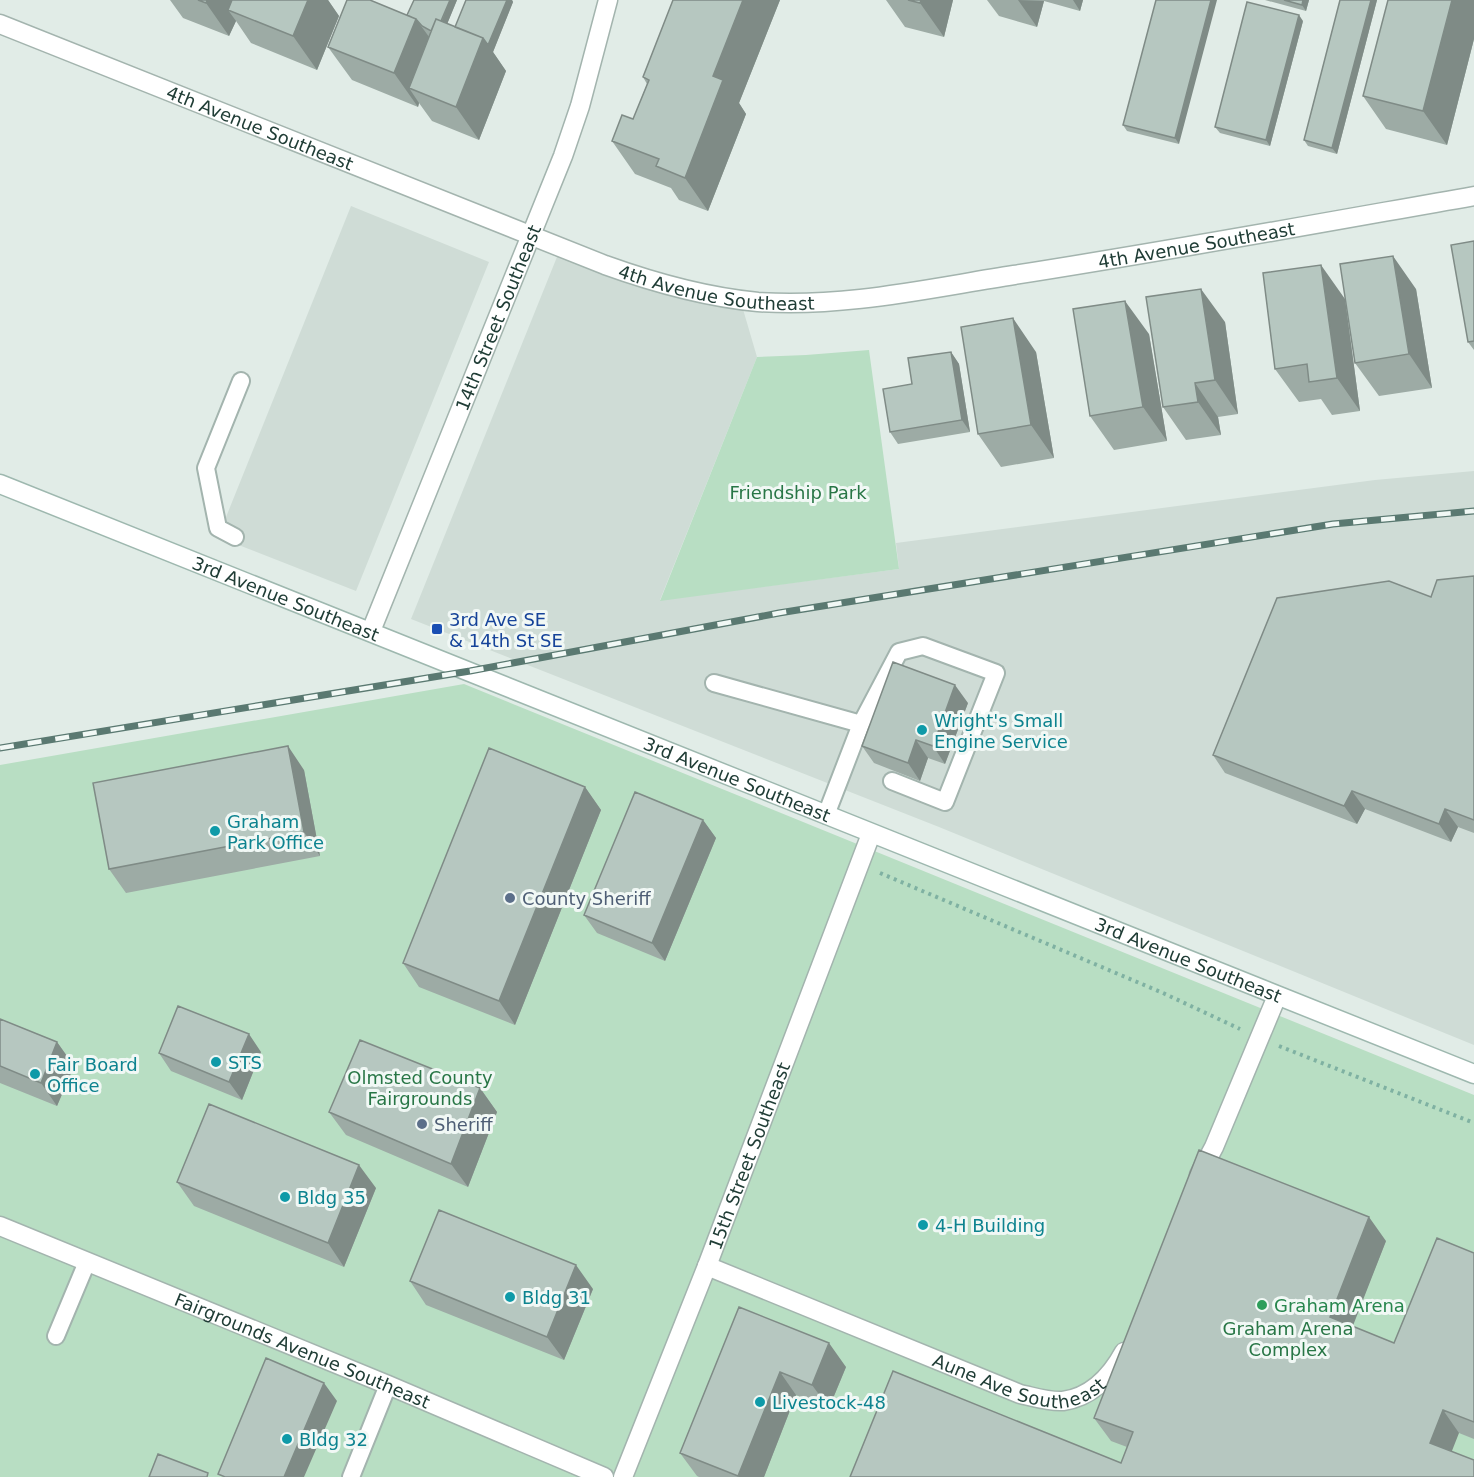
<svg xmlns="http://www.w3.org/2000/svg" width="1474" height="1477" font-family="'DejaVu Sans',sans-serif">
	<rect width="100%" height="100%" fill="#e1ece7"/>
	<path fill="#cfdcd6" d="M351,206L489,262L356,591L218,537Z
		M561,247L740,299L757,357L660,600L899,569L896,543L1375,480L1474,471V1045L939,827L411,619Z"/>
	<path fill="#b8dec3" d="M869,350L899,569L660,601L757,357L806,355Z
		M464,684L1474,1095V1477H0V765Z"/>
	<g fill="none" stroke-linecap="round" stroke-linejoin="round">
		<defs>
			<path id="service" d="M235,537L218,528L206,468L241,381
				M714,683L861,724L826,815
				M861,724L899,652L923,646L996,673L945,802L892,781
				M56,1336L87,1262
				M351,1477L388,1385"/>
			<g id="minor">
				<path id="s1" d="M0,24L605,265C655,283 705,297 758,302C844,308 930,288 1014,275C1168,251 1321,223 1474,196"/>
				<path id="s2" d="M371,631L563,156L580,106L608,0"/>
				<path d="M1199,1175L1214,1147L1277,996"/>
				<path id="s3" d="M0,1226L388,1385L604,1477"/>
				<path id="s4" d="M707,1266L1020,1394C1034,1397 1049,1402 1063,1401C1091,1397 1111,1376 1124,1352"/>
				<path id="s5" d="M623,1477L707,1266L871,834"/>
			</g>
			<g id="secondary">
				<path id="s6" d="M0,484L1474,1074"/>
			</g>
		</defs>
		<use href="#service" stroke="#a3b4ae" stroke-width="20"/>
		<use href="#minor" stroke="#a3b4ae" stroke-width="21"/>
		<use href="#secondary" stroke="#9eb8af" stroke-width="21"/>
		<path stroke="#7fb1a2" stroke-width="4" stroke-dasharray="3 4.5" stroke-linecap="butt" d="M880,873L1163,993L1240,1029
			M1279,1046L1474,1123"/>
		<use href="#service" stroke="#fff" stroke-width="16"/>
		<use href="#minor" stroke="#fff" stroke-width="18"/>
		<use href="#secondary" stroke="#fff" stroke-width="18"/>
		<defs>
			<path id="rail" d="M0,748L470,671L779,613L1333,524L1474,511"/>
		</defs>
		<use href="#rail" stroke="#5a7971" stroke-width="7"/>
		<use href="#rail" stroke="#f1f8f5" stroke-width="4.5" stroke-dasharray="14" stroke-linecap="butt"/>
	</g>
	<path fill="#9daba5" d="M170,0H328L339,16L317,70L251,43L236,21L229,36L183,18Z
		M457,0L447,24L455,27L466,0H512L513,2L493,52L506,71L479,140L432,121L419,103L418,107L352,80L328,47L407,15Z
		M673,0H780L739,103L746,114L708,211L679,200L671,188L635,174L612,141L633,119L647,84L643,77Z
		M886,0H953L944,37L905,27Z
		M987,0H1083L1080,11L1044,1L1037,27L999,16Z
		M1156,0L1179,144L1127,131L1123,125Z
		M1265,0H1309L1306,11Z
		M1340,0H1377L1337,154L1308,146L1304,140Z
		M1474,0V39L1447,145L1386,129L1363,96Z
		M1303,21L1270,146L1220,133L1215,127Z
		M1474,241V350L1468,342Z
		M1416,289L1432,388L1379,396L1355,363Z
		M1345,299L1360,411L1332,415L1321,399L1299,402L1275,369Z
		M1225,322L1238,414L1218,417L1221,435L1186,440L1163,407Z
		M1149,334L1167,441L1114,450L1090,416Z
		M951,352L959,364L970,432L898,444L890,432L912,384Z
		M1036,352L1054,458L1001,467L978,434Z
		M1474,576V833L1458,827L1451,842L1365,809L1357,824L1225,773L1213,755L1431,597Z
		M968,703L945,764L928,758L920,781L874,763L862,746Z
		M304,770L320,856L126,893L109,869Z
		M585,787L601,810L515,1025L419,987L403,963Z
		M703,820L716,838L665,961L597,933L584,915Z
		M0,1019L57,1042L74,1066L57,1106L0,1083Z
		M261,1052L242,1100L171,1071L159,1053Z
		M480,1088L497,1112L468,1187L346,1135L329,1112Z
		M177,1182L376,1188L344,1267L194,1206Z
		M1386,1241L1352,1326L1394,1343L1474,1253V1439L1459,1433L1121,1463L1127,1447L1111,1441L1094,1418Z
		M410,1281L593,1289L564,1360L426,1305Z
		M739,1307L846,1367L829,1408L796,1395L764,1477H699L697,1476L680,1453Z"/>
	<path fill="#7f8b86" d="M207,0H244L228,10L236,21L229,36L206,3Z
		M308,0H328L339,16L317,70L293,36Z
		M450,0H457L441,39L437,33Z
		M507,0H512L513,2L493,52L506,71L479,140L456,107L483,38Z
		M743,0H780L739,103L746,114L708,211L685,178L713,76Z
		M921,0H953L944,37L920,3Z
		M1018,0L1044,1L1037,27Z
		M1073,0H1083L1080,11Z
		M1211,0H1217L1179,144L1175,138Z
		M1303,0H1309L1306,11L1302,5Z
		M1371,0H1377L1337,154L1332,148Z
		M1452,0H1474V39L1447,145L1423,111Z
		M1299,15L1303,21L1270,146L1266,140Z
		M416,19L440,52L409,88L419,103L418,107L394,73Z
		M1393,256L1416,289L1432,388L1409,354Z
		M1321,265L1345,299L1360,411L1337,378Z
		M1201,289L1225,322L1238,414L1215,380Z
		M1125,301L1149,334L1167,441L1143,407Z
		M1013,318L1036,352L1054,458L1031,425Z
		M951,352L959,364L970,432L962,420Z
		M1195,383L1218,417L1221,435L1198,402Z
		M955,685L968,703L945,764L933,746Z
		M916,740L928,758L920,781L908,763Z
		M288,746L304,770L320,856L304,832Z
		M585,787L601,810L515,1025L499,1001Z
		M1352,791L1365,809L1357,824L1344,806Z
		M1445,809L1458,827L1451,842L1439,824Z
		M703,820L716,838L665,961L652,943Z
		M249,1034L261,1052L242,1100L229,1082Z
		M57,1042L74,1066L57,1106L41,1083Z
		M480,1088L497,1112L468,1187L451,1164Z
		M359,1165L376,1188L344,1267L328,1243Z
		M1369,1217L1386,1241L1347,1341L1330,1317Z
		M576,1265L593,1289L564,1360L547,1337Z
		M829,1343L846,1367L829,1408L812,1385Z
		M780,1372L796,1395L764,1477H739L738,1476Z
		M324,1383L337,1401L304,1477H284Z
		M1443,1410L1459,1433L1446,1466L1430,1443Z"/>
	<path fill="#b6c7c0" stroke="#7f8b86" stroke-width="1.5" d="M198,0H207L206,3Z
		M232,0H308L293,36L228,10Z
		M347,0H370L416,19L394,73L328,47Z
		M414,0H450L441,21L436,19L431,31L422,26L416,19L407,15Z
		M466,0H507L488,45L483,38L455,27Z
		M673,0H743L713,76L723,80L685,178L656,166L659,159L612,141L622,115L633,119L649,80L643,77Z
		M908,0H921L920,3Z
		M1156,0H1211L1175,138L1123,125Z
		M1284,0H1303L1302,5Z
		M1340,0H1371L1332,148L1304,140Z
		M1388,0H1452L1423,111L1363,96Z
		M1247,2L1299,15L1266,140L1215,127Z
		M436,19L483,38L456,107L409,88Z
		M1474,241V341L1468,342L1451,245Z
		M1393,256L1409,354L1355,363L1340,264Z
		M1321,265L1337,378L1309,382L1307,364L1275,369L1263,273Z
		M1201,289L1215,380L1195,383L1198,402L1163,407L1146,297Z
		M1125,301L1143,407L1090,416L1073,309Z
		M1013,318L1031,425L978,434L961,327Z
		M951,352L962,420L890,432L883,389L912,384L908,358Z
		M1474,576V820L1445,809L1439,824L1352,791L1344,806L1213,755L1277,598L1389,581L1431,597L1437,580Z
		M893,662L955,685L933,746L916,740L908,763L862,746Z
		M288,746L304,832L109,869L93,783Z
		M489,748L585,787L499,1001L403,963Z
		M635,792L703,820L652,943L584,915Z
		M178,1006L249,1034L229,1082L159,1053Z
		M0,1019L57,1042L41,1083L0,1066Z
		M360,1040L480,1088L451,1164L329,1112Z
		M209,1104L359,1165L328,1243L177,1182Z
		M1199,1150L1369,1217L1330,1317L1394,1343L1437,1238L1474,1253V1422L1443,1410L1430,1443L1474,1460V1477H850L893,1371L1121,1463L1133,1432L1094,1418Z
		M439,1210L576,1265L547,1337L410,1281Z
		M739,1307L829,1343L812,1385L780,1372L738,1476L680,1453Z
		M266,1358L324,1383L284,1477H225L218,1474Z
		M158,1454L208,1473L207,1477H149Z"/>
	<rect fill="#1a4fb4" stroke="#f1f8f5" stroke-width="2" x="431" y="623" width="12" height="12" rx="3"/>
	<g fill="#0f9aa8" stroke="#f1f8f5" stroke-width="2">
		<circle cx="922" cy="730" r="6"/>
		<circle cx="215" cy="831" r="6"/>
		<circle cx="216" cy="1062" r="6"/>
		<circle cx="35" cy="1074" r="6"/>
		<circle cx="285" cy="1197" r="6"/>
		<circle cx="923" cy="1225" r="6"/>
		<circle cx="510" cy="1297" r="6"/>
		<circle cx="760" cy="1402" r="6"/>
		<circle cx="287" cy="1439" r="6"/>
	</g>
	<g fill="#5c6f8a" stroke="#f1f8f5" stroke-width="2">
		<circle cx="510" cy="898" r="6"/>
		<circle cx="422" cy="1124" r="6"/>
	</g>
	<circle fill="#2e9e5b" stroke="#f1f8f5" stroke-width="2" cx="1262" cy="1305" r="6"/>
	<g text-anchor="middle" dominant-baseline="central" stroke-width="6" stroke-linejoin="round" paint-order="stroke">
		<g font-size="18" fill="#203d36" stroke="#f1f8f5">
			<text stroke="none"><textPath href="#s1" startOffset="280">4th Avenue Southeast</textPath></text>
			<text stroke="none"><textPath href="#s1" startOffset="1252">4th Avenue Southeast</textPath></text>
			<text stroke="none"><textPath href="#s1" startOffset="766">4th Avenue Southeast</textPath></text>
			<text stroke="none"><textPath href="#s2" startOffset="338">14th Street Southeast</textPath></text>
			<text stroke="none"><textPath href="#s6" startOffset="308">3rd Avenue Southeast</textPath></text>
			<text stroke="none"><textPath href="#s6" startOffset="794">3rd Avenue Southeast</textPath></text>
			<text stroke="none"><textPath href="#s6" startOffset="1280">3rd Avenue Southeast</textPath></text>
			<text stroke="none"><textPath href="#s5" startOffset="345">15th Street Southeast</textPath></text>
			<text stroke="none"><textPath href="#s3" startOffset="327">Fairgrounds Avenue Southeast</textPath></text>
			<text stroke="none"><textPath href="#s4" startOffset="336">Aune Ave Southeast</textPath></text>
		</g>
		<g font-size="18" fill="#287646" stroke="#f1f8f5">
			<text x="798" y="492">Friendship Park</text>
			<text x="420" y="1077">Olmsted County<tspan x="420" dy="21">Fairgrounds</tspan></text>
			<text x="1288" y="1328">Graham Arena<tspan x="1288" dy="21">Complex</tspan></text>
		</g>
		<g font-size="18" fill="#164399" stroke="#f1f8f5" text-anchor="start">
			<text x="449" y="619">3rd Ave SE<tspan x="449" dy="21">&amp; 14th St SE</tspan></text>
		</g>
		<g font-size="18" fill="#0d838f" stroke="#f1f8f5" text-anchor="start">
			<text x="934" y="720">Wright's Small<tspan x="934" dy="21">Engine Service</tspan></text>
			<text x="227" y="821">Graham<tspan x="227" dy="21">Park Office</tspan></text>
			<text x="228" y="1062">STS</text>
			<text x="47" y="1064">Fair Board<tspan x="47" dy="21">Office</tspan></text>
			<text x="297" y="1197">Bldg 35</text>
			<text x="935" y="1225">4-H Building</text>
			<text x="522" y="1297">Bldg 31</text>
			<text x="772" y="1402">Livestock-48</text>
			<text x="299" y="1439">Bldg 32</text>
		</g>
		<g font-size="18" fill="#4e5e75" stroke="#f1f8f5" text-anchor="start">
			<text x="522" y="898">County Sheriff</text>
			<text x="434" y="1124">Sheriff</text>
		</g>
		<g font-size="18" fill="#27864d" stroke="#f1f8f5" text-anchor="start">
			<text x="1274" y="1305">Graham Arena</text>
		</g>
	</g>
</svg>
